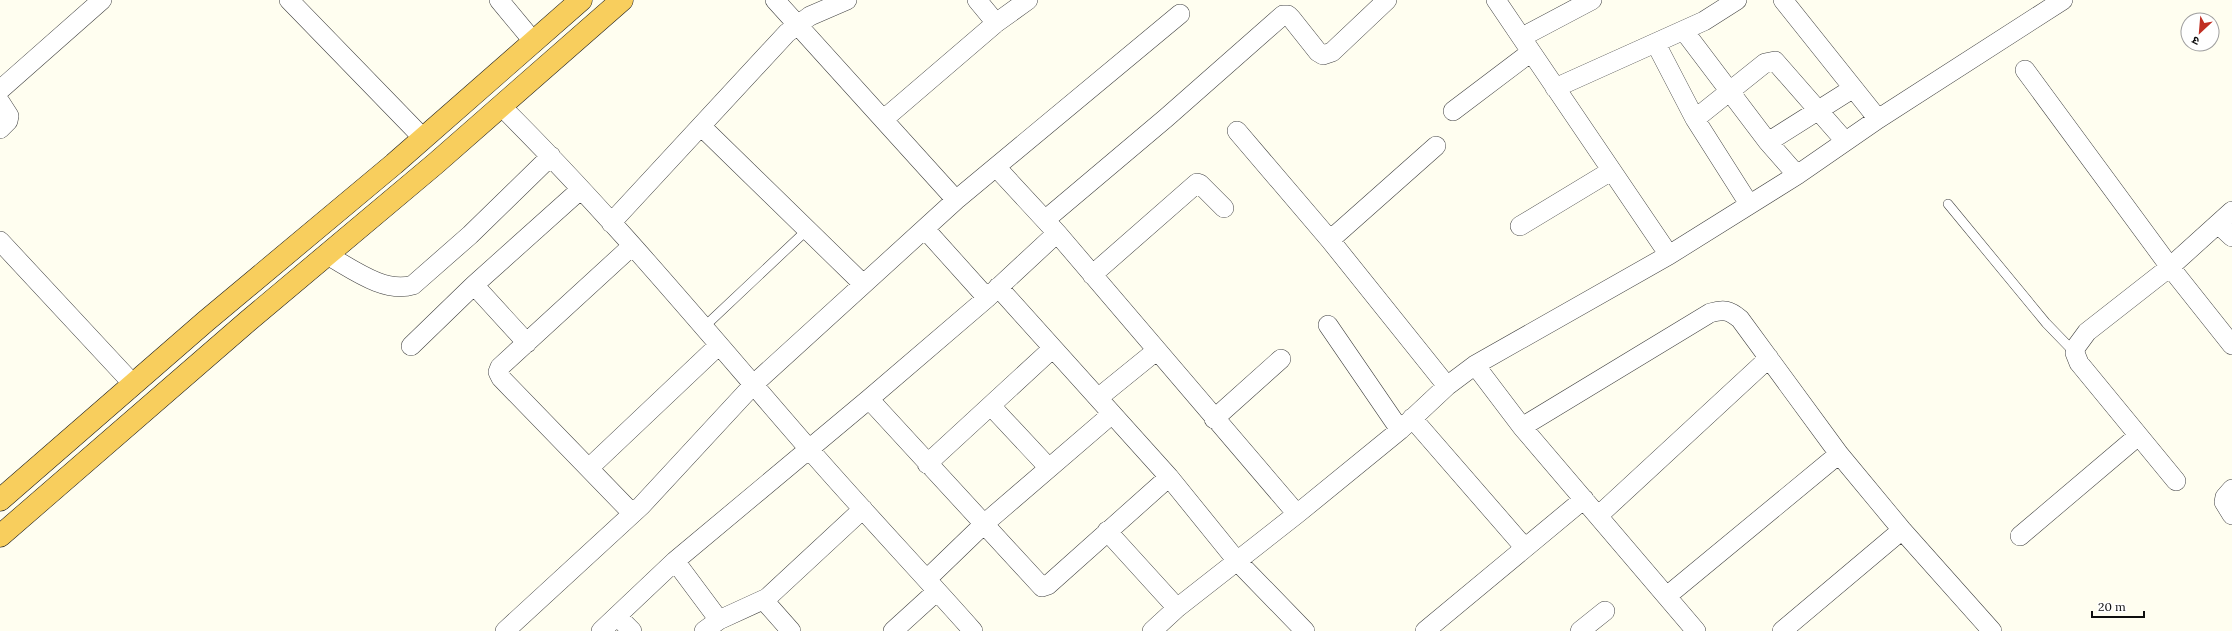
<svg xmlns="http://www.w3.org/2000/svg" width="2232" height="631" font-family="Lora,'Noto Sans Devanagari',serif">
	<rect width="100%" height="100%" fill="#fffef0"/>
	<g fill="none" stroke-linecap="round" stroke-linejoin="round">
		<defs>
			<path id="service" d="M1948,204L2046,323L2075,353
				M704,327L807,230"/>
			<path id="minor" d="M289,0L423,138
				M499,0L533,41
				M775,0L956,200
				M977,0L996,23
				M1496,0L1669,255
				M1783,0L1878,119
				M1684,31L1768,142L1797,175
				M1522,37L1592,0
				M1656,44L1695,119L1749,204
				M2025,70L2170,267L2232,345
				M1555,88L1704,21L1737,0
				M0,90L102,0
				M0,102L9,116L8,121L0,129
				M501,106C610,214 708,333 809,449C863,511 919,570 973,631
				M1453,111L1531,52
				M884,119L996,23L1028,0
				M1695,119L1765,63L1775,61L1845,141
				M702,127L863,284
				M1237,131L1330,240L1447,386
				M1768,142L1852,89
				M996,167L1057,233L1297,514
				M1045,220L1166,118L1283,15H1288L1291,18L1318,52L1323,55L1332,52L1387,0
				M611,223L787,33L810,16L847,0
				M2218,224L2232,237
				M1520,226L1611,171
				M925,229L987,298
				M1330,240L1436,146
				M0,241L133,384
				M632,246L500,367L498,372L501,378L632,513
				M327,255C351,268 384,294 413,285L470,235L551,156
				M1092,275L1197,183L1200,184L1224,208
				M474,285L527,343
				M998,287L1169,477L1237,561L1305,631
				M1328,325L1400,430
				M411,346L474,285L580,190
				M1475,365L1522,427L1696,631
				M1098,398L1156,351
				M869,399L1042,587L1048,585L1169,477
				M991,406L1049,468
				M1412,418L1525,548
				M1214,419L1281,359
				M1522,427L1710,313C1724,309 1729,310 1740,319L1839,454L1902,530L1992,631
				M927,464L1053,348
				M589,468L719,345
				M2176,481L2079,363L2075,353L2076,347L2087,332L2170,267L2232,211
				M2232,489L2225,497L2224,502L2232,515
				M1598,516L1769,358
				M1107,531L1177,608
				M2020,536L2138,436
				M675,561L719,620
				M927,579L984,524L1112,414
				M1667,596L1839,454
				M617,616L632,631
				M505,631L641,506L754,384L956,200L1180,14
				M601,631L675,561L869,399L987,298L1057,233
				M704,631L719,620L767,598
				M791,631L768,605L767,598L863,509
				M893,631L937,591
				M1152,631L1177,608L1297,514L1400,430L1447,386L1475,365L1669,255L1797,175L1878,119L2063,0
				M1425,631L1584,499
				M1580,631L1605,611
				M1782,631L1902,530"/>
			<path id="trunk" d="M0,500L206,321L394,164L581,0
				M0,536L248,321L435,164L622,0"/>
		</defs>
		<use href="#service" stroke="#414141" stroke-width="10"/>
		<use href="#minor" stroke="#414141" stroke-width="20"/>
		<use href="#trunk" stroke="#1f1f1f" stroke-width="23"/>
		<use href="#service" stroke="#fff" stroke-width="9"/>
		<use href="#minor" stroke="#fff" stroke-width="19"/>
		<use href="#trunk" stroke="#f8ce5d" stroke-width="22"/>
	</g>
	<g transform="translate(2200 32) rotate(206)"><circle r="19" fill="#ffffff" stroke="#9f9f9f"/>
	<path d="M0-3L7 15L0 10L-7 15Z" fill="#c12f23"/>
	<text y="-6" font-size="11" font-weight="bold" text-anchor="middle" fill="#0e0e0e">उ</text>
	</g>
	<path d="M2092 611v6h52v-6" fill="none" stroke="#0e0e0e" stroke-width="2"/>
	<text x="2098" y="611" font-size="12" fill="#0e0e0e" stroke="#ffffff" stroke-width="3" paint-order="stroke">20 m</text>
</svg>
